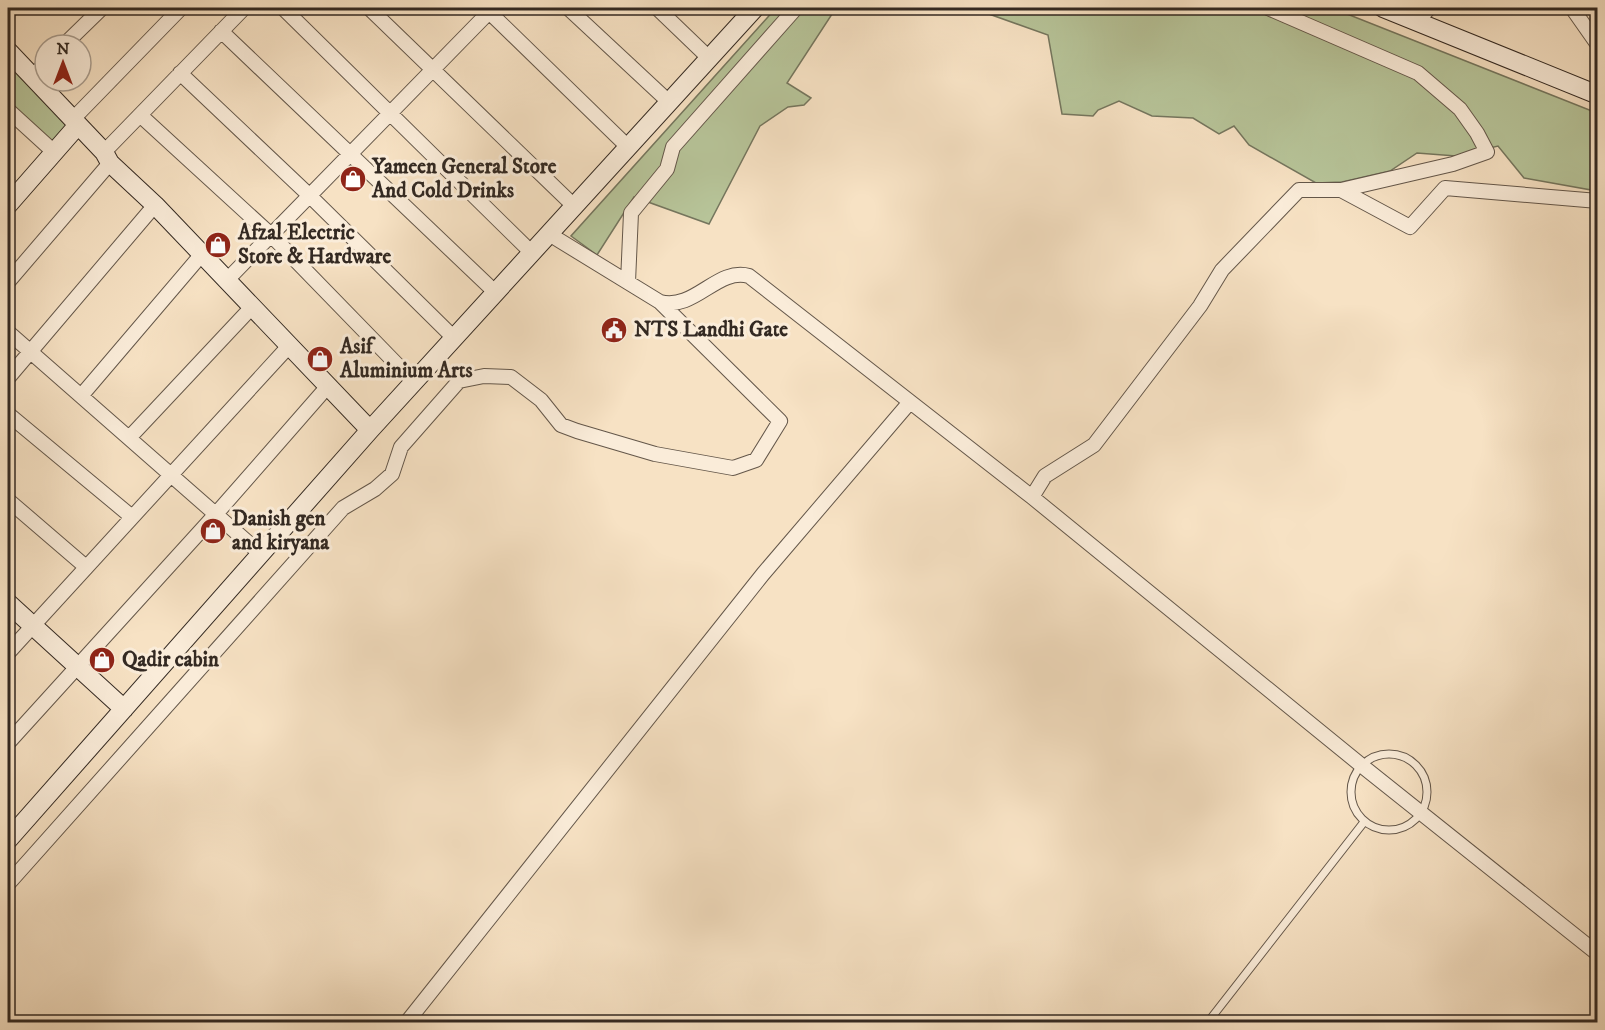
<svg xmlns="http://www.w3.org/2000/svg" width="1605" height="1030" font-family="'IM FELL DW Pica',serif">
	<rect width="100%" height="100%" fill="#f7e2c4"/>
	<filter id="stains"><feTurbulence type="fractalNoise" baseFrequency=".00333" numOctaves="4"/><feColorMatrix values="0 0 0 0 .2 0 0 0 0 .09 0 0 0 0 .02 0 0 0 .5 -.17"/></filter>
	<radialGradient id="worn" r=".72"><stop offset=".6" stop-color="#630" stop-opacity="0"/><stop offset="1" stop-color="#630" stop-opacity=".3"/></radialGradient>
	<path fill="#b7c499" stroke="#75765e" stroke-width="1.5" d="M776,8H836L787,83L811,98L804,105L788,107L760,126L709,224L634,197L597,255L571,236Z
		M972,8H1332L1597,113V191L1524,178L1498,146L1456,156L1417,153L1390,171L1342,182L1316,183L1249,145L1234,126L1219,134L1193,118L1152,116L1119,101L1098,110L1093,116L1062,114L1048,35Z
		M8,51L78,125L54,152L8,110Z"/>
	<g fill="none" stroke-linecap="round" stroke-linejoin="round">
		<defs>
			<path id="lane" d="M1351 792a38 38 0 1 1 76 0a38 38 0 1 1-76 0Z
				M1208,1022L1364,822"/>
			<path id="street" d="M283,8L532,253
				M369,8L574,206
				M485,8L628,147
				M568,8L669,102
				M657,8L709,58
				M1572,8L1598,45
				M8,12L12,8
				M1417,22L1429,8
				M221,31L495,292
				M64,45L102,8
				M180,73L310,196L454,338
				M32,77L45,64
				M8,110L54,152
				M140,115L271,235L414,382
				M73,119L181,8
				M104,152L244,8
				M1341,190L1410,227L1445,188L1598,201
				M549,234L660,302C695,311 717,267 749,276L1032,497L1361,765L1598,954
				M227,280L493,8
				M8,282L110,163
				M628,282L631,213L667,169L673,147L796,8
				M8,332L261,554
				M8,378L155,205
				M81,396L202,254
				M8,414L132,517
				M129,438L252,307
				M1032,497L1045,476L1094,445L1200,306L1222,270L1299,190H1341L1453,164L1487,152L1477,133L1460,109L1418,73L1268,8
				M8,500L86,567
				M8,653L289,346
				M8,743L216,514L328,386
				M8,884L343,508L375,489L392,474L401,447L459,381L484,376L511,377L541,400L561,425L577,431L655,454L733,468L756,460L780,421L660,302
				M407,1022L763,574L910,402"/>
			<path id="secondary" d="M1383,8L1598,95
				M8,51L104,152L110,163L155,205L370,430
				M8,205L78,125
				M8,603L124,709
				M8,840L370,430L755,8"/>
		</defs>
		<use href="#lane" stroke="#64574a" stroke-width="9"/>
		<use href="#street" stroke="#64574a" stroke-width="16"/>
		<use href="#secondary" stroke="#332922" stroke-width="20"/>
		<use href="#lane" stroke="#faecd9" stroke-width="7"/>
		<use href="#street" stroke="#faecd9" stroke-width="14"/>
		<use href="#secondary" stroke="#faecd9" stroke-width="18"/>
	</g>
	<defs>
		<symbol id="shop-disc" viewBox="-11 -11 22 22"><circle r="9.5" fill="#8f2418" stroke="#faecd9"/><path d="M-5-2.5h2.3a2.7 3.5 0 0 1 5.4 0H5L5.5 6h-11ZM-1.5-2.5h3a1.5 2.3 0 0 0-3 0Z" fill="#fff"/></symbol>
		<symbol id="civic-disc" viewBox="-11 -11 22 22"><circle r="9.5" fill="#8f2418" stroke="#faecd9"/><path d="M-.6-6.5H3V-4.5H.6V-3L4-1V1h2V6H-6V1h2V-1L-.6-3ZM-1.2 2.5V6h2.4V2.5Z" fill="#fff"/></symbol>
	</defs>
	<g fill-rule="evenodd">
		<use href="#shop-disc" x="338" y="164" width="30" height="30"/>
		<use href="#shop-disc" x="203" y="230" width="30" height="30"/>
		<use href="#civic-disc" x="599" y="315" width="30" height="30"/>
		<use href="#shop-disc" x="305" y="344" width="30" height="30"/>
		<use href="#shop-disc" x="198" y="516" width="30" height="30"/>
		<use href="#shop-disc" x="87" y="645" width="30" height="30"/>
	</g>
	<g text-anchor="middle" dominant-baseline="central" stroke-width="6" stroke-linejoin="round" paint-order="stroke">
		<g font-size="21" font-weight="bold" fill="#332922" stroke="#faecd9" text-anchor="start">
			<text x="372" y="167">Yameen General Store<tspan x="372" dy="24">And Cold Drinks</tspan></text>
			<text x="238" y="233">Afzal Electric<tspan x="238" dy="24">Store &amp; Hardware</tspan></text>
			<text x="634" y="330">NTS Landhi Gate</text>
			<text x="340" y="347">Asif<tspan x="340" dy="24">Aluminium Arts</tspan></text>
			<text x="232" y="519">Danish gen<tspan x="232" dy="24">and kiryana</tspan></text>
			<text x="122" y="660">Qadir cabin</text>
		</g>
	</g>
	<rect width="1605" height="1030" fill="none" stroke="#f7e2c4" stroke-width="30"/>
	<rect x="9" y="9" width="1587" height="1012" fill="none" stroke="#332922" stroke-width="3"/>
	<rect x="15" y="15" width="1575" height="1000" fill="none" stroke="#332922" stroke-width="1.5"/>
	<g transform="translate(63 63)"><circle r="28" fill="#faecd9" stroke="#aa9e90" stroke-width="1.5"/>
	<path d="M0-4.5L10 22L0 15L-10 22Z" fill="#8f2418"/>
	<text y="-9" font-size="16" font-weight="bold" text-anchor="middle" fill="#332922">N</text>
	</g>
	<rect width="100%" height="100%" filter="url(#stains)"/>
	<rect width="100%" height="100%" fill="url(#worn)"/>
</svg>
